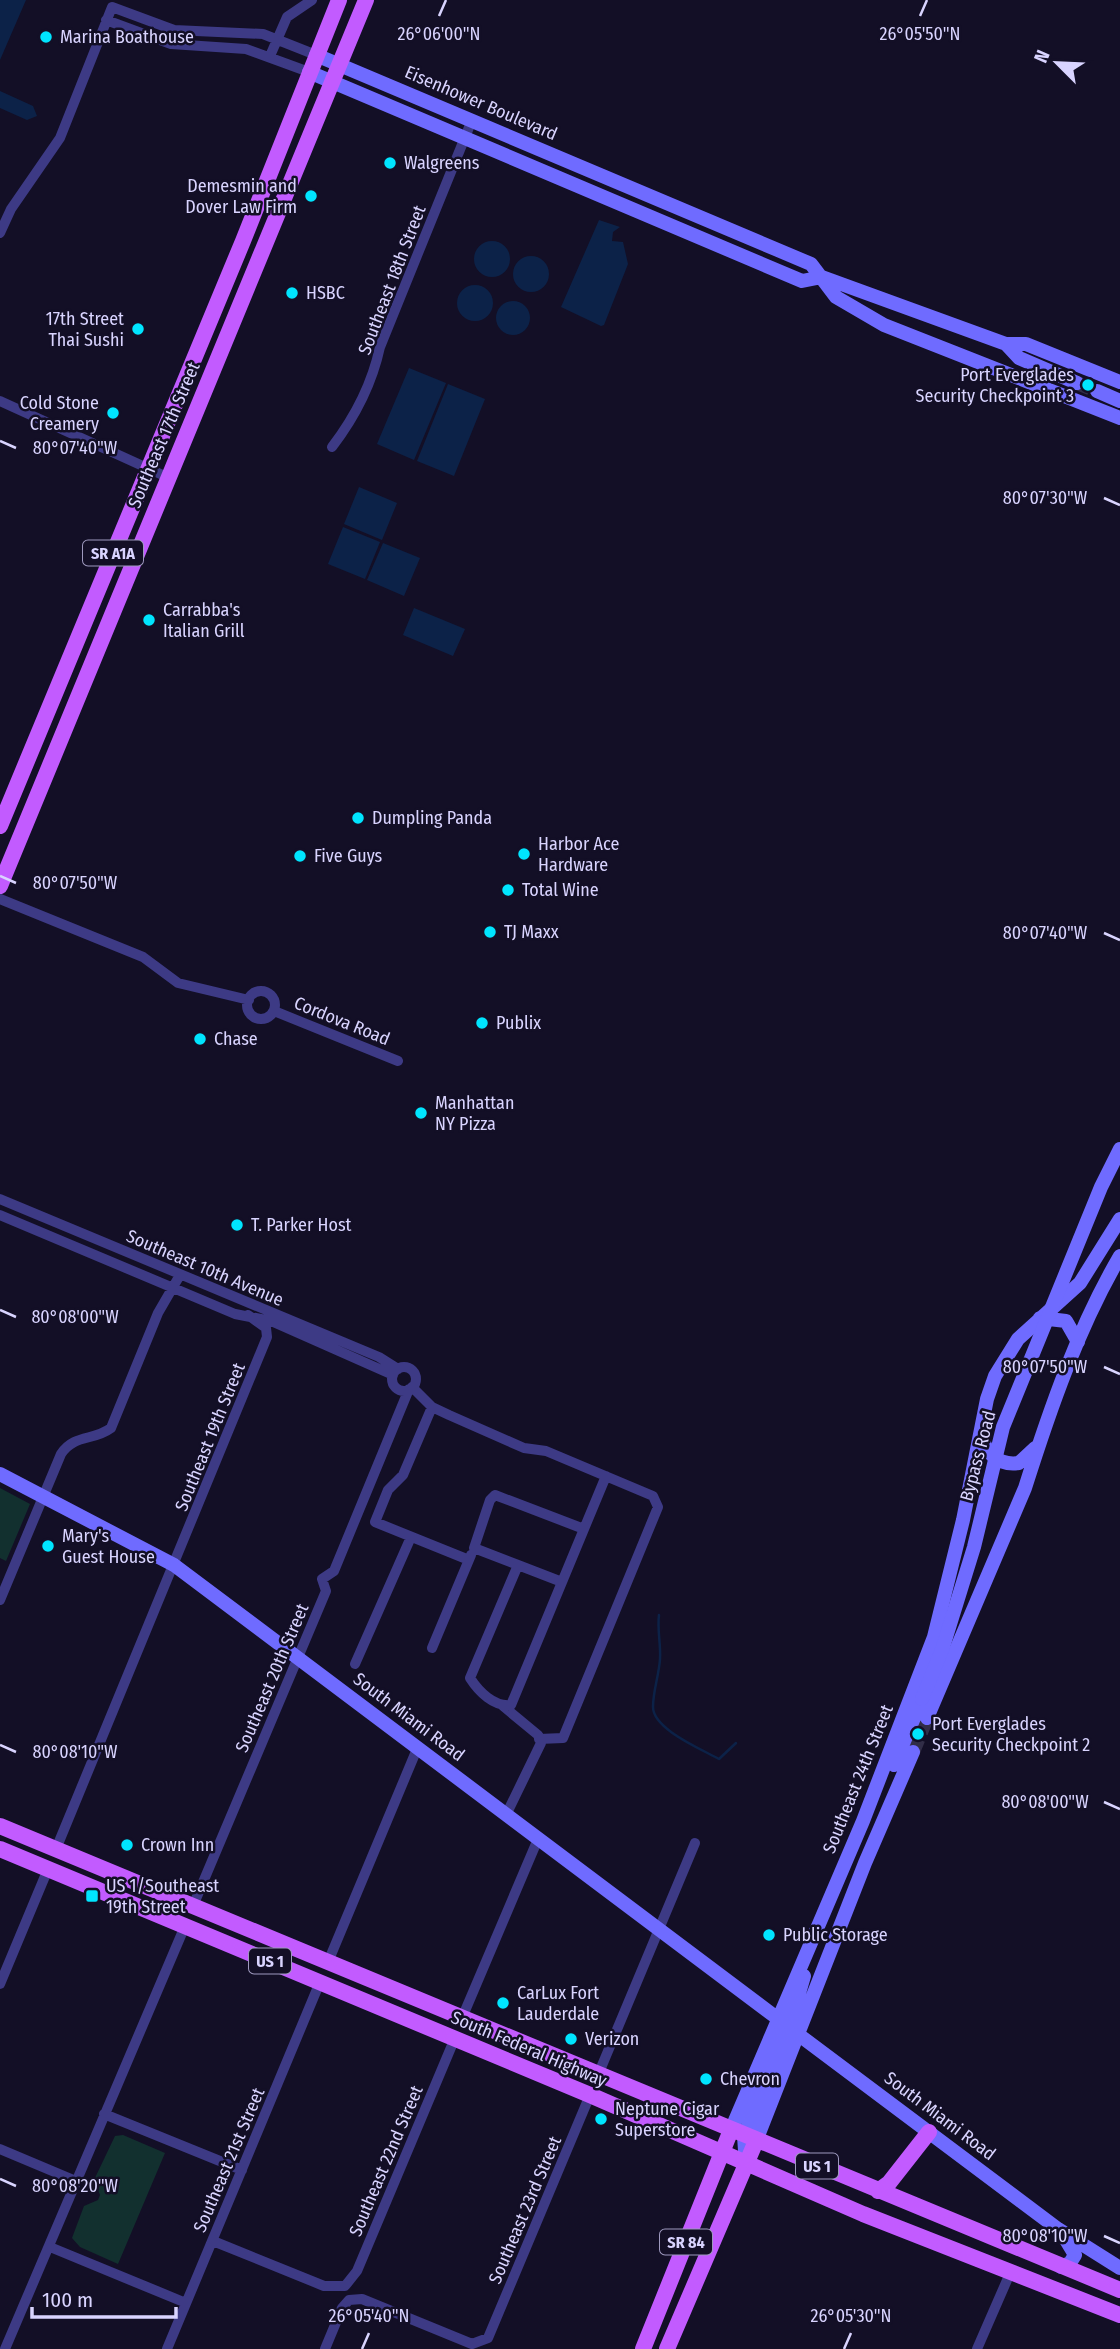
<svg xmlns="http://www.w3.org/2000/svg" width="1120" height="2349" font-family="'Fira Sans Condensed',sans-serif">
	<rect width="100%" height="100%" fill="#130f26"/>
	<path fill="#12302f" d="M0,1488L30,1504L6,1561L0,1558Z
		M123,2135L165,2153L118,2264L80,2247L72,2238L84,2206L98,2200L100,2195L94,2180L115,2136Z"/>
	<path fill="#0c2248" d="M0,0H26L0,60Z
		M0,91L33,106L37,116L27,120L0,108Z
		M599,220L620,227L613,232L612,241L623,242L628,264L604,325L601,326L561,307Z
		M474 259a18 18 0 1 1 36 0a18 18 0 1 1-36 0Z
		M513 274a18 18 0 1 1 36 0a18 18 0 1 1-36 0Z
		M457 303a18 18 0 1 1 36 0a18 18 0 1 1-36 0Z
		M496 318a17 17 0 1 1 34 0a17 17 0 1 1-34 0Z
		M409,368L446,383L414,460L377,444Z
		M448,384L485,399L454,476L417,461Z
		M359,487L397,503L382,540L344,524Z
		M343,527L380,542L365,579L328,564Z
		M383,543L420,558L404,596L367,580Z
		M414,608L465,629L453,656L403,635Z"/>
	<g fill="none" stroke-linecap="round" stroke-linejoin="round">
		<path stroke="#0c2248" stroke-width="2.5" d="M659,1615C657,1630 661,1644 660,1659C659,1675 653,1691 653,1707C653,1729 701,1749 719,1759L736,1743"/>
		<path stroke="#312d47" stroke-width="14" stroke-dasharray="14 7" stroke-linecap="butt" d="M1077,383L1097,391
			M913,1752L927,1718"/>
		<path stroke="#3d3a85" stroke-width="10" d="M106,20L171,44L246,49L309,72
			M270,56L287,17L312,0
			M0,233L11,209L60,138L112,7L174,30L263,34L316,55
			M0,401L167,477
			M332,447C355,417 372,384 380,347L472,120
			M0,899L143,957L178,983L249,1000
			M247 1005a14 14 0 1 1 28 0a14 14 0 1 1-28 0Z
			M274,1011L398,1061
			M0,1199L379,1357L398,1369
			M0,1215L235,1314L271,1321L393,1375
			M392 1379a12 12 0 1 1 24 0a12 12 0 1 1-24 0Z
			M412,1387L432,1407L449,1415L524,1448L546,1451L653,1496L658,1507L563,1738L539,1739
			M432,1407L403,1475L388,1490L375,1522L469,1560
			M584,1529L495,1495L490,1500L474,1548L518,1565L470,1678C479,1692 494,1707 511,1705L606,1476
			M518,1565L562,1582
			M0,1600L61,1454C74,1434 94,1441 111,1428L158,1313L180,1275
			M432,1648L471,1555
			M355,1664L411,1537
			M503,1706L538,1735L541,1743L506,1815
			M56,1849L267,1337L266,1328L248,1315
			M193,1906L326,1591L322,1579L334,1571L409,1389
			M328,1962L417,1749
			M0,1984L48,1869
			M462,2018L538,1839
			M598,2075L695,1843
			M104,2114L242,2170
			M0,2149L76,2181
			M213,2241L324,2286H345L357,2271L455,2038
			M50,2247L186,2303
			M5,2349L185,1926
			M167,2349L320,1982
			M325,2349L342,2308L349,2300L362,2299L472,2344L488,2338L590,2095
			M977,2349L1011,2271"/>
		<path stroke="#6f6bff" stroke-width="14" d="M316,55L811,264L836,297L884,325L1120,418
			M309,72L802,281L822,277L1006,344H1026L1120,382
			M1006,344L1019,358L1077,383
			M1097,391L1120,401
			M1040,1318L1066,1321L1078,1342
			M981,1433C985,1453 998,1466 1019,1463L1035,1448
			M0,1474L174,1565L777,2018
			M927,1718L1025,1488C1050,1409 1078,1328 1120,1256
			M894,1765L922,1699
			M799,2035L1058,2229L1120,2268
			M731,2130L863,1821L934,1637L963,1520L987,1399L995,1376L1018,1339L1080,1283L1120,1219
			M756,2141L865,1863L913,1752
			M746,2165L744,2136L795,2007L804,1976
			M1061,2267L1070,2263L1075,2255L1063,2235"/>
		<path stroke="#c25bff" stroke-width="16" d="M0,826L243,241L339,0
			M0,886L366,0
			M0,1826L1120,2290
			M0,1849L590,2095L863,2214L1120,2315
			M878,2191L889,2183L929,2132
			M643,2349L731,2130
			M667,2349L756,2141"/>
		<path stroke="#6f6bff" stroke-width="14" d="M922,1699L943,1647L974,1547L1003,1427L1101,1187L1120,1149"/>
	</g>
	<path fill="none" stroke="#d9d4ff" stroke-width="2.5" d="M439,16L446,0M920,16L927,0M0,441L16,448M1104,498L1120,505M0,876L16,883M1104,933L1120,940M0,1310L16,1317M1104,1367L1120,1374M0,1745L16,1752M1104,1802L1120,1809M0,2179L16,2186M1104,2236L1120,2243M362,2349L369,2333M844,2349L851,2333"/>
	<g fill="#00e5ff" stroke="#130f26" stroke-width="2.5">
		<circle cx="46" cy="37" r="7"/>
		<circle cx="390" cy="163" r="7"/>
		<circle cx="311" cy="196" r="7"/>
		<circle cx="292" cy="293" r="7"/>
		<circle cx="138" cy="329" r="7"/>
		<circle cx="1088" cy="385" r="7"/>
		<circle cx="113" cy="413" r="7"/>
		<circle cx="149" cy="620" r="7"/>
		<circle cx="358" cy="818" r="7"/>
		<circle cx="524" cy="854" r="7"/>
		<circle cx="300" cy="856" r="7"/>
		<circle cx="508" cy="890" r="7"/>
		<circle cx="490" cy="932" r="7"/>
		<circle cx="482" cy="1023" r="7"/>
		<circle cx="200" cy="1039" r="7"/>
		<circle cx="421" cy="1113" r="7"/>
		<circle cx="237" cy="1225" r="7"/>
		<circle cx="48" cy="1546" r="7"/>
		<circle cx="918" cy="1734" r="7"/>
		<circle cx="127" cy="1845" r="7"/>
		<rect x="85" y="1889" width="14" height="14" rx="3.5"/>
		<circle cx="769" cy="1935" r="7"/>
		<circle cx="503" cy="2003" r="7"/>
		<circle cx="571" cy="2039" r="7"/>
		<circle cx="706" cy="2079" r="7"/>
		<circle cx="601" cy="2119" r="7"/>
	</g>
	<g text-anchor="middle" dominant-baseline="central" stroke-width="5" stroke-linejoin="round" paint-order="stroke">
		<g fill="#130f26" stroke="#9e99be" stroke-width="2">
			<rect x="83" y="540.5" width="60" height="25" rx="5"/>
			<rect x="249" y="1948.5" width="42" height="25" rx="5"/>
			<rect x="796" y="2153.5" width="42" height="25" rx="5"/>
			<rect x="660" y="2229.5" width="52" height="25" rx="5"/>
		</g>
		<g font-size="16" font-weight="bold" fill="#d9d4ff">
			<text x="113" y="553">SR A1A</text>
			<text x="270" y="1961">US 1</text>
			<text x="817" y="2166">US 1</text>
			<text x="686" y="2242">SR 84</text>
		</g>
		<g font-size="18" fill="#d9d4ff" stroke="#130f26" text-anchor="start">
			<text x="60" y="37">Marina Boathouse</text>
			<text x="404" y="163">Walgreens</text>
			<text x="297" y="186" text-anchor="end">Demesmin and<tspan x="297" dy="21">Dover Law Firm</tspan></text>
			<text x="306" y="293">HSBC</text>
			<text x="124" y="319" text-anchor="end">17th Street<tspan x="124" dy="21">Thai Sushi</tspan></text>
			<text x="1074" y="375" text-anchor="end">Port Everglades<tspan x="1074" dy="21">Security Checkpoint 3</tspan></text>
			<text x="99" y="403" text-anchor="end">Cold Stone<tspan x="99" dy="21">Creamery</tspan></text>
			<text x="163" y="610">Carrabba's<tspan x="163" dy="21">Italian Grill</tspan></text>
			<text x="372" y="818">Dumpling Panda</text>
			<text x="538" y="844">Harbor Ace<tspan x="538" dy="21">Hardware</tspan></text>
			<text x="314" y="856">Five Guys</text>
			<text x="522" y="890">Total Wine</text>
			<text x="504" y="932">TJ Maxx</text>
			<text x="496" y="1023">Publix</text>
			<text x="214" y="1039">Chase</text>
			<text x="435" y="1103">Manhattan<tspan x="435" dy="21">NY Pizza</tspan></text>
			<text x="251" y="1225">T. Parker Host</text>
			<text x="62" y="1536">Mary's<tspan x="62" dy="21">Guest House</tspan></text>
			<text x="932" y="1724">Port Everglades<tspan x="932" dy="21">Security Checkpoint 2</tspan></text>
			<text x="141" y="1845">Crown Inn</text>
			<text x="106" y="1886">US 1/Southeast<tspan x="106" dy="21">19th Street</tspan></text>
			<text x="783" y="1935">Public Storage</text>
			<text x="517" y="1993">CarLux Fort<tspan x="517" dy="21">Lauderdale</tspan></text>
			<text x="585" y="2039">Verizon</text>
			<text x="720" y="2079">Chevron</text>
			<text x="615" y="2109">Neptune Cigar<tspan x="615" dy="21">Superstore</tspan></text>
		</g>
		<g font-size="18" fill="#d9d4ff" stroke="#130f26">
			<text transform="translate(481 103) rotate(23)">Eisenhower Boulevard</text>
			<text transform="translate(392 280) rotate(-69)">Southeast 18th Street</text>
			<text transform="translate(164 435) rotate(-67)">Southeast 17th Street</text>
			<text transform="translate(342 1021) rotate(22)">Cordova Road</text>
			<text transform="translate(205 1268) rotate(23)">Southeast 10th Avenue</text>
			<text transform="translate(210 1437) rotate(-68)">Southeast 19th Street</text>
			<text transform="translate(978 1456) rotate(-75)">Bypass Road</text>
			<text transform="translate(272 1678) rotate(-67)">Southeast 20th Street</text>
			<text transform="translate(409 1717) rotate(37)">South Miami Road</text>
			<text transform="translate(858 1779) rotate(-68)">Southeast 24th Street</text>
			<text transform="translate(529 2049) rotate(23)">South Federal Highway</text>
			<text transform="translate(940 2116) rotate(37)">South Miami Road</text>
			<text transform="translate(229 2160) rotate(-67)">Southeast 21st Street</text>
			<text transform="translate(386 2161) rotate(-67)">Southeast 22nd Street</text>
			<text transform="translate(525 2210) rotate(-67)">Southeast 23rd Street</text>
		</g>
	</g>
	<g font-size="18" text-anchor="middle" fill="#d9d4ff" stroke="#130f26" stroke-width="5" stroke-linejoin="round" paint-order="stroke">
		<text x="439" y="40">26°06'00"N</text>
		<text x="920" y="40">26°05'50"N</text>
		<text x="75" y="454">80°07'40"W</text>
		<text x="1045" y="504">80°07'30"W</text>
		<text x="75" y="889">80°07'50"W</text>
		<text x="1045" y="939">80°07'40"W</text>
		<text x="75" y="1323">80°08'00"W</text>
		<text x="1045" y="1373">80°07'50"W</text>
		<text x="75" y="1758">80°08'10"W</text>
		<text x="1045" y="1808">80°08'00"W</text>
		<text x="75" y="2192">80°08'20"W</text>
		<text x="1045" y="2242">80°08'10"W</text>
		<text x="369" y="2322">26°05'40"N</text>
		<text x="851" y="2322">26°05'30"N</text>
	</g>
	<g transform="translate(1057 63) rotate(294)" stroke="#130f26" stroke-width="5" paint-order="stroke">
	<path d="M0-5L12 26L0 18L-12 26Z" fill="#d9d4ff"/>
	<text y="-10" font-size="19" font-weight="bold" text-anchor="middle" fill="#d9d4ff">N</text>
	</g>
	<path d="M32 2307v10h144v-10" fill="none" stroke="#d9d4ff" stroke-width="3.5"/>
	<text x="42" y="2307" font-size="21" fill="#d9d4ff" stroke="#130f26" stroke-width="5" paint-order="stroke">100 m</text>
</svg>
